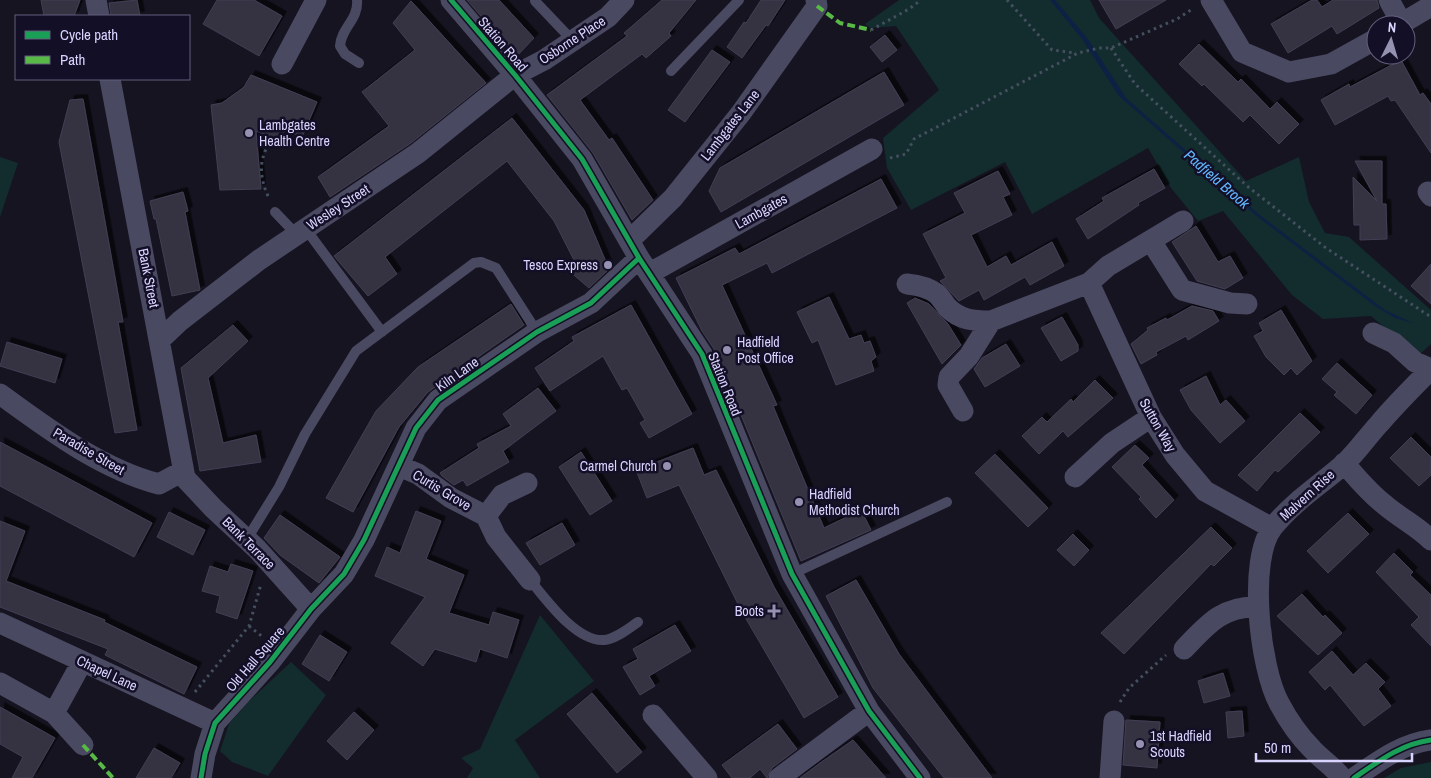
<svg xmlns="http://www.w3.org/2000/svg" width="1431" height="778" font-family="'Archivo Narrow',sans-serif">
	<defs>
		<filter id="shadow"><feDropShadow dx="4.5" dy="-4.5" stdDeviation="0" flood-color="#0009"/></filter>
	</defs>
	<rect width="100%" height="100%" fill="#161421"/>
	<path fill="#132c2d" d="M899,0H1090L1099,18L1246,181L1299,157L1309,202L1325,233L1349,237L1431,310V344L1418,356L1371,316L1323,319L1292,295L1223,211L1198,221L1171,188L1148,148L1032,214L1005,162L911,210L887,168L883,138L939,90L896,26L870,28L865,24Z
		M0,157L18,163L0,217Z
		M540,615L594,681L515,740L540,778H467L473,768L461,758L480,749Z
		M291,662L326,695L268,776L232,762L220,751L229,724L248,702Z
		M1431,762V778H1384L1401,768Z"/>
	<path fill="#0d2144" d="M1050,0H1055L1088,39L1126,98L1261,216L1385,310L1413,323L1395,318L1375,306L1259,218L1119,96L1082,39Z"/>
	<path fill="#343243" stroke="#433f54" filter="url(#shadow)" d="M41,0H80L74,16H44Z
		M137,0L140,16H111L109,3Z
		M217,0H254L282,16L259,56L203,24Z
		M467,0H499L534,38L516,57Z
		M662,0H696L669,33L671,36L646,58L642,54L580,100L609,140L612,138L653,200L632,220L593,153L547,95L627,36L624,33Z
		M761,0H785L768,26L766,25L742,58L727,47L744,22L746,23Z
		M1099,0H1166L1116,29Z
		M1312,0H1317L1322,7L1333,0H1377L1379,8L1337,34L1332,26L1288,53L1271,24Z
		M411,1L486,83L411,143L330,197L318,177L389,126L362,92L415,50L393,23Z
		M885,35L897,50L882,62L870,47Z
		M1199,44L1238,82L1241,79L1270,109L1277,102L1299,124L1279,144L1250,115L1243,122L1204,84L1202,86L1179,64Z
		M712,50L730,62L685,122L668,110Z
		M1401,60L1420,95L1423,93L1431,104V153L1395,100L1391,101L1388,96L1335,125L1321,100L1349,84L1350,87Z
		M884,72L904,105L721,212L709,191L720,168Z
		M251,75L317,102L302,137L285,130L280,141L256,131L261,189L220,190L211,105L222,103L244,87Z
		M83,99L123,322H118L137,430L115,433L59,142L70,100Z
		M512,118L584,210L609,269L589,288L567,269L574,260L554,221L507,161L385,257L397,274L368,296L334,256Z
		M1355,161H1382V204H1386L1387,239L1360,240V225H1354L1353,177L1377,201Z
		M1154,169L1165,188L1138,203L1139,205L1088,239L1076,219L1104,201L1102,198Z
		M998,171L1010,194L1003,197L1012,215L971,235L987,267L1006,256L1011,265L1052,242L1064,266L1030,285L1025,277L984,300L979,290L959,301L940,281L946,278L923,234L965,213L954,193Z
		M881,179L897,208L772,273L767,263L722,285L777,405L773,406L824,528L861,510L871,530L801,561L714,349L702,331L676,278L735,248L739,254Z
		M183,192L188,211L185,212L200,290L172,296L156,219H154L150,201Z
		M1196,226L1218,262L1230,256L1243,278L1225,289L1197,281L1172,242Z
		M1431,264V304L1411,286Z
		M829,297L849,339L861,335L864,343L870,341L876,357L871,361L874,371L836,385L818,340L812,343L797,312Z
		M915,298L929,304L948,324L961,345L942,364L907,303Z
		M511,304L524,325L428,392L399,427L353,512L326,498L376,411L418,367Z
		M631,305L692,414L649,438L640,423L645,420L627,388L622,390L603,356L550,391L535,368L574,341L572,337Z
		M1192,306L1213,311L1219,321L1188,340L1186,336L1156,352L1157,355L1141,364L1131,344L1148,330L1147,328L1166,318L1167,320Z
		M1281,310L1312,361L1297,375L1291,368L1284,375L1266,357L1254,336L1263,331L1259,323Z
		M1062,317L1078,345V351L1061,361L1041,328Z
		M233,325L248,341L208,378L223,443L256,435L261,462L200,471L181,368Z
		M7,342L62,359L55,383L0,366Z
		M1006,344L1020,366L985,387L974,369L982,358Z
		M1337,363L1372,395L1356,414L1334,395L1337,392L1322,379Z
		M1206,376L1220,405L1226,400L1245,421L1220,443L1191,410L1180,390Z
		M1095,380L1113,398L1068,437L1063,431L1039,454L1022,436L1042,417L1047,422L1071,399L1073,402Z
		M538,388L556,411L503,451L509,462L467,486L463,480L454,485L442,476L440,473L479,448L477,444L511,426L503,414Z
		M1300,413L1320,432L1278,472L1275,470L1257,491L1238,475Z
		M1411,437L1431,457V475L1419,486L1390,458Z
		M0,442L152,523L134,557L0,486Z
		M1135,445L1149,458L1142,465L1174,500L1156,518L1139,499L1141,497L1112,467Z
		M693,448L704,475L716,470L774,587L838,697L804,718L742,612L679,485L647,498L636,470Z
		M581,452L612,501L590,515L559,467Z
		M995,454L1048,508L1028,527L975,473Z
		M416,511L441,521L426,559L464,575L449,613L489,625L493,612L519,620L507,658L480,649L476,662L435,649L423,666L391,643L425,597L375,576L387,547L400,553Z
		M169,512L205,530L193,555L157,537Z
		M1348,513L1369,534L1328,573L1307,551Z
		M280,515L340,557L319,583L280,555L264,538Z
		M0,521L25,531L6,581L105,620L104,622L197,667L184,694L105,655L108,649L0,607Z
		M562,523L575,545L540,565L526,543Z
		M1211,527L1232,548L1214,566L1211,564L1124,654L1101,633Z
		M1073,534L1089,550L1074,566L1057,550Z
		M1394,553L1413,572L1410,575L1431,595V646L1411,625L1419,617L1376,572Z
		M231,564L253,571L237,619L216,612L220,596L202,591L210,566L228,572Z
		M856,580L899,654L992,778H944L873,688L826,596Z
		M1302,594L1323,617L1325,615L1342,633L1318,655L1277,616Z
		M675,625L691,651L649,676L655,686L640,695L623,667L638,659L633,649Z
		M320,635L347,652L329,681L302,664Z
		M1332,651L1353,675L1366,663L1385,682L1378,689L1391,706L1364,726L1330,685L1325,690L1309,672Z
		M1223,673L1230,696L1204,703L1198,681Z
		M592,693L642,752L617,773L567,714Z
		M0,707L55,738L32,778H12L23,757L0,744Z
		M1242,711L1244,736L1228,738L1226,712Z
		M354,712L374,730L347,760L327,741Z
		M1126,720L1160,722L1157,768L1123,765Z
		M778,724L797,749L772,768L767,778L760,769L750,778H732L722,765Z
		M853,740L886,778H800L820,763Z
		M154,748L180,763L171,778H136Z"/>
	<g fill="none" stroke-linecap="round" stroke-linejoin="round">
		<path stroke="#44505f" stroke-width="3" stroke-dasharray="2.5 4" stroke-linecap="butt" d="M1007,0L1052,50L1076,53
			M871,30L909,9L921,0
			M1111,48L1135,84L1247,186L1326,248L1431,317
			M269,144C258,161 260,180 269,198
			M890,158L906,154L914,139L1078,53L1099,48H1111L1177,19L1194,8
			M249,626L264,638
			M195,692L249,626L261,584
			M1120,702L1129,688L1166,655"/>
		<path stroke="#4a4962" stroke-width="10" d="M357,0C359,19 341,28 340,46L345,54L359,63
			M535,1L573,41
			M671,71L739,0
			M275,212L296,234
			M305,228L382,332
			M247,539L279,487L305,434L356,351L474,263L481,262L496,268L537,332
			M792,574L947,502
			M530,580C546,599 576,642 604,640C616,639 629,628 638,622"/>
		<path stroke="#4a4962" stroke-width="21" d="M96,0L99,16
			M451,0L515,75L582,159L639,258L702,354L792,574L869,711L920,778
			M1211,0L1242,52L1289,72L1331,64L1376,39
			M1389,0L1402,24
			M1399,25L1431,6
			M282,64L316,0
			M110,79L185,478L213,508L257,549L311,609
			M1428,192L1431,196
			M630,240L673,198L741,113L817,6L816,0
			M1151,241L1182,290L1230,303L1247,304
			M650,273L872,149
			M1089,283L1151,417L1175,455L1205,491L1272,528
			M907,284C918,285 929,288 937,294C941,298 944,303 947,307C960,320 973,321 991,321
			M1373,333L1394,343L1415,362L1431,369
			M161,339L180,321L259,260L418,153L515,75L544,60L608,17L624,0
			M0,394C48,429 101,469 159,484L183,471
			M963,411L948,385L949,377L969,356L991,321L1089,283L1108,266L1183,221
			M1344,463C1357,478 1369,493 1385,505C1400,518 1417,526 1431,540
			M399,466L418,474L451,498L486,516L496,537L530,580
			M1075,477L1112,443L1151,417
			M486,516L502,495L527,483
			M0,623L215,723
			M1184,649C1207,625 1222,606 1257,607
			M0,683L54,713L83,745
			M54,713L82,662
			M653,715L707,778
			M201,778L205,754L215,723L270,662L311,609L344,574L364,540L416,428L438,400L537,332L591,303L639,258
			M779,778L869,711
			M1110,778L1114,721
			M1342,778C1332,765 1322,760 1312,749C1299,736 1288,720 1279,703C1260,668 1247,559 1273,527C1293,502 1320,485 1344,464C1357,452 1367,437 1379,424C1395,405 1413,387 1431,369
			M1354,778C1379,761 1401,744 1431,740"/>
		<path stroke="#58b947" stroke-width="4" stroke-dasharray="8 4" stroke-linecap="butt" d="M817,6L840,23L871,30
			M83,745L113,778"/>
		<defs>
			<path id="cycleway" d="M451,0L515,75L582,159L639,258L702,354L792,574L869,711L920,778
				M201,778L205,754L215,723L270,662L311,609L344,574L364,540L416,428L438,400L537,332L591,303L639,258
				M1354,778C1379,761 1401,744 1431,740"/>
		</defs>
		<use href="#cycleway" stroke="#130f26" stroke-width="8"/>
		<use href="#cycleway" stroke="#1a9f57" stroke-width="5"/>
	</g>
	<g fill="#9591b1" stroke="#130f26" stroke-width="2">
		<circle cx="249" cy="133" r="5"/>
		<circle cx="608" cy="265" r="5"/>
		<circle cx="727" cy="350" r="5"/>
		<circle cx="667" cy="466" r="5"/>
		<circle cx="799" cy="502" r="5"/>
		<path d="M771.5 603.5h5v5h5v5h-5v5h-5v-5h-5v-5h5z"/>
		<circle cx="1140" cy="744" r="5"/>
	</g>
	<g text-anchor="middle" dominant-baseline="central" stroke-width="5" stroke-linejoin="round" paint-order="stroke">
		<g font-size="14" fill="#d9d4ff" stroke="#130f26">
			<text transform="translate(572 40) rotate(-33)">Osborne Place</text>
			<text transform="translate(503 44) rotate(49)">Station Road</text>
			<text transform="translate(730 125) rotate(-52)">Lambgates Lane</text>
			<text transform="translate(338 207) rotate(-33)">Wesley Street</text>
			<text transform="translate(761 211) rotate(-29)">Lambgates</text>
			<text transform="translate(149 278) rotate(79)">Bank Street</text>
			<text transform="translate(457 374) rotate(-35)">Kiln Lane</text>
			<text transform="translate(725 384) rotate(68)">Station Road</text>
			<text transform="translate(1158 425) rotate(60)">Sutton Way</text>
			<text transform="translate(89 451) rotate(30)">Paradise Street</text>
			<text transform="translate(442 490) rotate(31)">Curtis Grove</text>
			<text transform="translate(1307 495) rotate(-42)">Malvern Rise</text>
			<text transform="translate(249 543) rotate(45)">Bank Terrace</text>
			<text transform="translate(255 659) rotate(-49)">Old Hall Square</text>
			<text transform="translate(107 673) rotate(25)">Chapel Lane</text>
		</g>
		<g font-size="14" fill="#d9d4ff" stroke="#130f26" text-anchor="start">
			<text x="259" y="125">Lambgates<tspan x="259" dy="16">Health Centre</tspan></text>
			<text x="598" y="265" text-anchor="end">Tesco Express</text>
			<text x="737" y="342">Hadfield<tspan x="737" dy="16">Post Office</tspan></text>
			<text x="657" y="466" text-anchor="end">Carmel Church</text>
			<text x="809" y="494">Hadfield<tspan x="809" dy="16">Methodist Church</tspan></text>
			<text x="764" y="611" text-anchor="end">Boots</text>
			<text x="1150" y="736">1st Hadfield<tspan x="1150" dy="16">Scouts</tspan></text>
		</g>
		<g font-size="15" font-style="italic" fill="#62b6ff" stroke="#130f26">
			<text transform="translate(1217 179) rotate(41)">Padfield Brook</text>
		</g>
	</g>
	<rect x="15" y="15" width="175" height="65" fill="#130f26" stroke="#625e7d"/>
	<rect x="25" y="31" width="25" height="8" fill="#1a9f57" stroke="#625e7d"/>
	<text x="60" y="40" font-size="15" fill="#d9d4ff">Cycle path</text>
	<rect x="25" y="56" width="25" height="8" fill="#58b947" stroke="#625e7d"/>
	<text x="60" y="65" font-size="15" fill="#d9d4ff">Path</text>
	<g transform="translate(1391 40) rotate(5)"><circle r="24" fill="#130f26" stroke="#625e7d"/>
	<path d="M0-4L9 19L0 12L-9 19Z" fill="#9591b1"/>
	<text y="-8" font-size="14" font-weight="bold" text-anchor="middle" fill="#d9d4ff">N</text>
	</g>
	<path d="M1256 753v8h156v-8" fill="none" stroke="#d9d4ff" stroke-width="2.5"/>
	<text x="1264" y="753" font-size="15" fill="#d9d4ff" stroke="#130f26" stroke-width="4" paint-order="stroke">50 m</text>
</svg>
